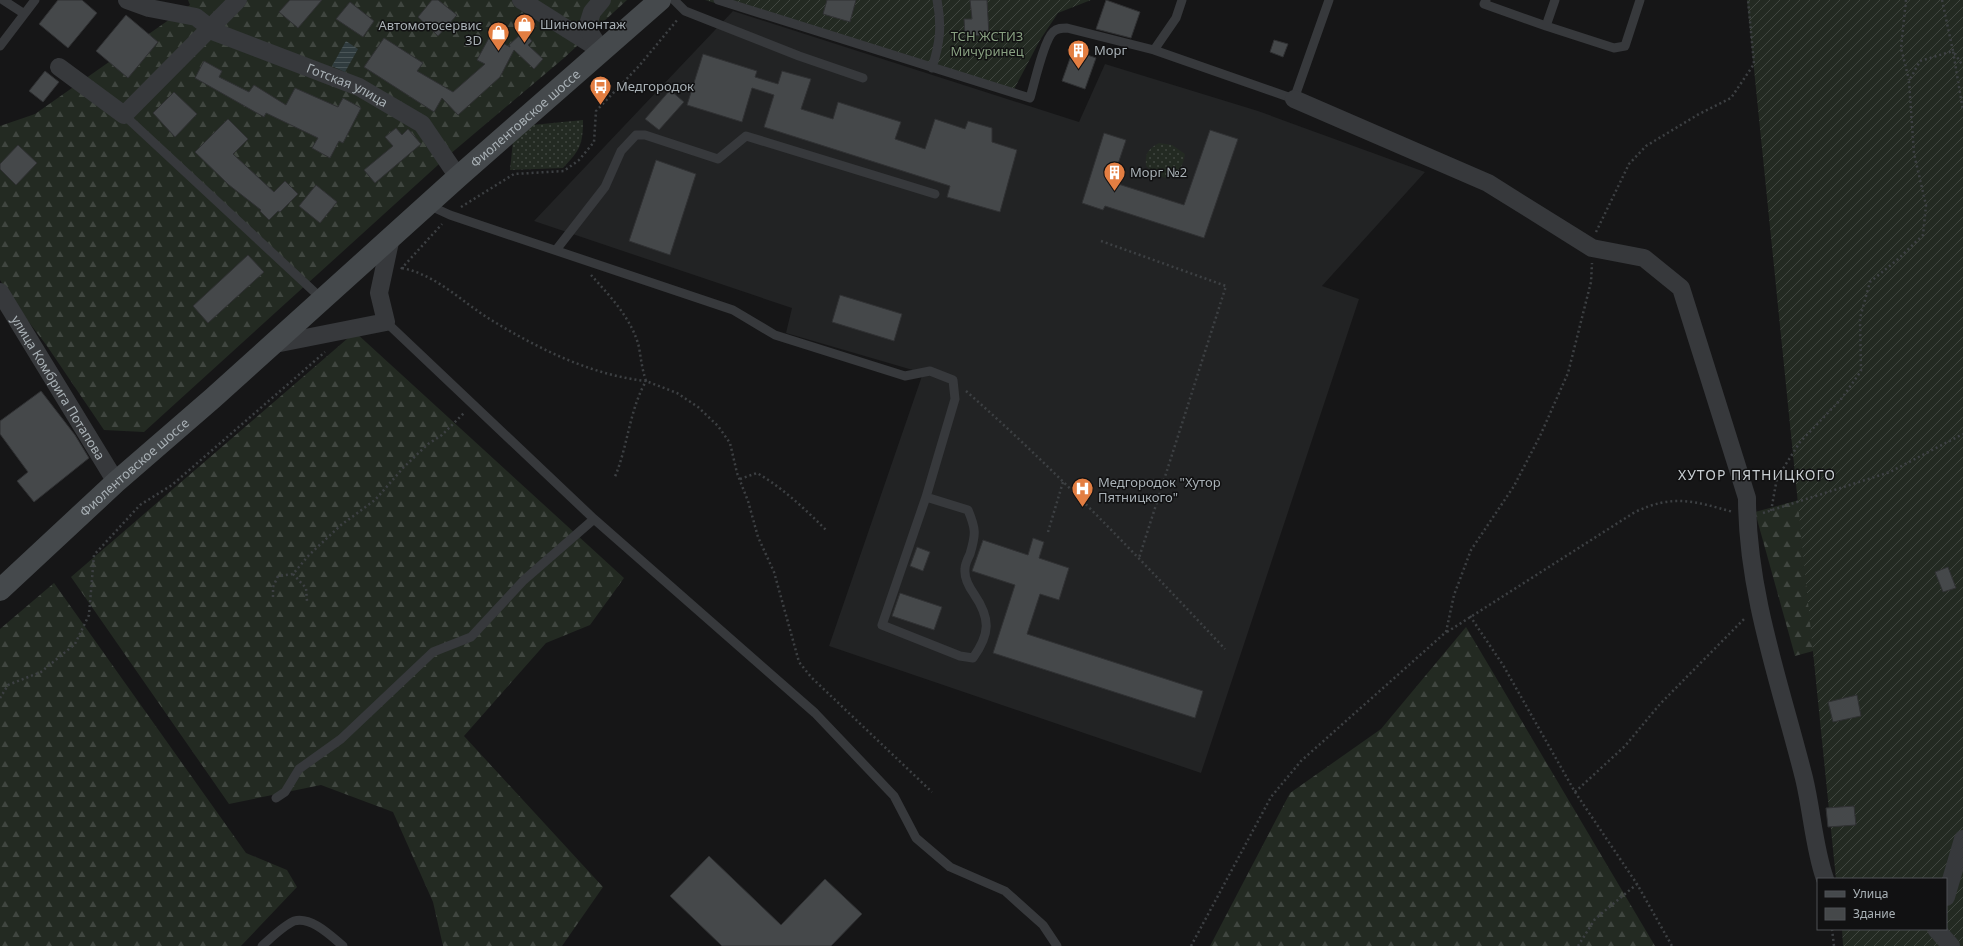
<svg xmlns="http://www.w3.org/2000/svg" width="1963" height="946" font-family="'Noto Sans',sans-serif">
	<defs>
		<pattern id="grass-dots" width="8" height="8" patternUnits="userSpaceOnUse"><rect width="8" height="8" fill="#232a22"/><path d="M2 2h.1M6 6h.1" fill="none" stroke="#404640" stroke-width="1.8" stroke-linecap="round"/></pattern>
		<pattern id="forest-firs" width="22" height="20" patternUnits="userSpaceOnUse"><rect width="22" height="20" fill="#232a22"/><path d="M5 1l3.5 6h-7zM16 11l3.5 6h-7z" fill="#404640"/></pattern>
		<pattern id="garden-furrows" width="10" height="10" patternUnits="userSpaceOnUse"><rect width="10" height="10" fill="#232a22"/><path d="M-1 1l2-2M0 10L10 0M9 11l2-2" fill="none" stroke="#404640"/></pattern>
		<pattern id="water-rules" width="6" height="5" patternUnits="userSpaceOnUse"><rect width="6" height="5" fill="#303c3f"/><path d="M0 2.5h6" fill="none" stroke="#4b5658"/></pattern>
	</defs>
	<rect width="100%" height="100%" fill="#161617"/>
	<path fill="#222324" d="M733,11L1079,122L1105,64L1258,111L1425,172L1322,286L1359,299L1201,773L829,646L923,373L786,333L792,308L534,221Z"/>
	<path fill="url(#grass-dots)" d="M583,120C583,145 580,150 563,168L510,170L513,141L522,126Z
		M1159,143L1172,145L1185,154C1183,168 1178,173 1165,178L1154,173L1146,166C1145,153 1148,149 1159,143Z"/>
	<path fill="url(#forest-firs)" d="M188,0H627L564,58L449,155L144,432L104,430L47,346L12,300L0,280V126L35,114L190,5Z
		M355,332L624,578L590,625L546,643L464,736L603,887L562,946H443L433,902L393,812L321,785L229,804L71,577Z
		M1895,474L1886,631L1795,656L1755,512Z
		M54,583L246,853L287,870L297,887L241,946H0V629Z
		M1466,627L1655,946H1210L1290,793L1381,729Z"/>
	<path fill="url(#garden-furrows)" d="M705,0H1091L1058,13L1040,40L1011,95Z
		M1747,0H1963V946H1843L1842,929H1946V879H1836Z"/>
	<path fill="url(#water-rules)" d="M346,41L358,49L345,72L332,66Z"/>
	<path fill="#45484a" stroke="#303133" d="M58,0H82L97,13L68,48L39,24Z
		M290,0H322L298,28L279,12Z
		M432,0H438L457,15L438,36L418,17Z
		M827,0H856L850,22L823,14Z
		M970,0H987L989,35L965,36L964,19H972Z
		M1106,0L1140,12L1131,38L1096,29Z
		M350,2L374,21L363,37L336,19Z
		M126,15L158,42L128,78L96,51Z
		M524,31L532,41L528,45L543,59L534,69L514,50L500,77L458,115L442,98L434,112L364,67L384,38L423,63L417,71L453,92L485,64L477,60L490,36L510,47L509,45Z
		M1274,40L1288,44L1283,57L1270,52Z
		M1073,50L1096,58L1085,89L1062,81Z
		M703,54L757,71L755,77L778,84L782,71L811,79L801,109L833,119L838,102L901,122L895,139L925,149L935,119L965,129L968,121L992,128V142L1017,150L1000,212L947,197L950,186L764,127L774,95L752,88L742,122L687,105Z
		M204,61L222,71L219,77L249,92L254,85L286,105L295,88L338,107L343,98L361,108L343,143L339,141L330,158L312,148L318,138L266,113L264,117L195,78Z
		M45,71L59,82L43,102L29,91Z
		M670,90L684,102L659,130L645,119Z
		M174,92L197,114L175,137L153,113Z
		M228,119L248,139L233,154L274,192L285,181L298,194L280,212L278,211L269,220L260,211L261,210L229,185L195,152Z
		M396,128L402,135L408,129L421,144L375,183L364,170L393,146L385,137Z
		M1210,130L1238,139L1204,238L1105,206L1103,210L1082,203L1104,133L1126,140L1112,182L1184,205Z
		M18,145L37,163L16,185L0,169V164Z
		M656,160L696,174L670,255L629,241Z
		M316,185L337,202L320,223L299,206Z
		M248,255L264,272L208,323L193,306Z
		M840,295L902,314L894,341L832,322Z
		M41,391L75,435L89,458L34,502L17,481L28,472L0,434V421Z
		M1033,538L1044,542L1039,558L1069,568L1059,600L1040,594L1027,634L1203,691L1195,718L993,653L1015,585L972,571L983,540L1028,555Z
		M917,547L930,552L923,571L910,566Z
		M1948,567L1956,588L1943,592L1935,572Z
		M900,593L942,607L934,630L892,616Z
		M1857,695L1861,716L1833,722L1828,702Z
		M1854,806L1856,825L1828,827L1826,808Z
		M709,856L781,925L825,879L862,914L831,946H722L670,896Z"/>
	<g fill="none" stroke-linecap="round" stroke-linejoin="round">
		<path stroke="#3d4043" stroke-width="2.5" stroke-dasharray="2 3" stroke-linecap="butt" d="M1906,0L1901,48L1909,80
			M1942,0L1953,51L1963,66
			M461,207L514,174L564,171L579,160L594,142L596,111L639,66L678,19
			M1596,232L1629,164L1646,146L1699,114L1731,98L1754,64L1748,0
			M1101,241L1226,286L1139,558
			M402,268C436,275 460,300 488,318C535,347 590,375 646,381C629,411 628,447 614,479
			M401,269L442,224
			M591,275C610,296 632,319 639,347C641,359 642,369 646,381L677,393L698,407L718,426L730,443L737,473L748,501L758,537L774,572L799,662L811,677L932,792
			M966,391C1057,471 1141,560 1225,649
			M740,479L757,473C783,488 805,509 827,531
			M1771,511L1777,478L1800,442L1842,398L1861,371L1860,318L1870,282L1897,260L1923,235L1926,205L1914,154L1909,81L1920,61L1953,51L1963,111
			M1763,513L1890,472L1963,434
			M1048,532L1063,482
			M293,574L306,588L307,601
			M273,597V587L278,576L293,574L309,555L341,525L375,500L404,467L428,444L442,435L465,412
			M1470,616L1503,665L1575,792L1637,884L1672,946
			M1447,632L1635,512C1673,494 1694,501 1733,512
			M0,698L8,685L41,672L75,644L89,615L94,555L140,505L172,485L325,352
			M1575,792L1625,746L1660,704L1745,618
			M1832,929L1834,946
			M1191,946L1271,797L1301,761L1446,632L1454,595L1471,550L1514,486L1540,436L1568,373L1591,282L1592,263
			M1578,946L1595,919L1637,884"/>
		<path stroke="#37393c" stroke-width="9" d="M3,0L23,13
			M674,0L685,11L799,56L863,78
			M718,0L1030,98C1034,85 1044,40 1053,32C1057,28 1062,28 1067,28L1154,50L1294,99L1329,0
			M1486,0L1484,4L1546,26L1555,0
			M1546,26L1614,48L1625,46L1640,0
			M0,46L35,0
			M1154,50L1176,18L1182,0
			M932,68C940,43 942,26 937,0
			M124,115L322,299
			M430,202L437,209L450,215L733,310L775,335L905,376L930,371L953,380L955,399L926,497L968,510C976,529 976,534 970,554C968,558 965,564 965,569C964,578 969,587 974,594C991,619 990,634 973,658L960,656L882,625L926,497
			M556,250L605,187L621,151L636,135H645L718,159L746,136L935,194
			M386,322L594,519L815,713L894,796L916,838L950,867L1005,891L1043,925L1057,946
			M276,798L285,792L299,769L341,739L433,652L471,637L524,580L594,519
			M262,946C271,938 283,926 294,921C311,916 331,936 343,946"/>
		<g stroke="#37393c" stroke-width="18">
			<path id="s1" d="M127,0L149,8L196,17L215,32L359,87L422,124L458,177"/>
			<path d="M521,0L602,51"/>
			<path d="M599,47L587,28L592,12L602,0"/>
			<path d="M59,67L124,115L238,0"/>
			<path d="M1294,99L1488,183L1592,248L1644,258L1681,288L1747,498C1747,594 1781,686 1804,778C1812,811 1814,848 1825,879"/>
			<path id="s2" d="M0,292L116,482"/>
			<path d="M270,345L386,322L379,293L391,237"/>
			<path d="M1946,897L1963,839"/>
			<path d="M1936,929L1951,946"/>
		</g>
		<path stroke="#45494c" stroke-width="22" id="s3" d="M0,590L116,482L213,398L458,177L660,0"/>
	</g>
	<defs>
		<symbol id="shop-pin" viewBox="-11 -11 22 30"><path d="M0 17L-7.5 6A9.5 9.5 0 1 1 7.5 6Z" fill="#e37e42" stroke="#111112"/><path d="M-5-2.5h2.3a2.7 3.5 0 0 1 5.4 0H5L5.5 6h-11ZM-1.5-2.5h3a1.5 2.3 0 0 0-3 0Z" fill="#fff"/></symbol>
		<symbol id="building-pin" viewBox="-11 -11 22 30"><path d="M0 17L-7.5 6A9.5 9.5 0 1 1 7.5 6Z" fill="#e37e42" stroke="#111112"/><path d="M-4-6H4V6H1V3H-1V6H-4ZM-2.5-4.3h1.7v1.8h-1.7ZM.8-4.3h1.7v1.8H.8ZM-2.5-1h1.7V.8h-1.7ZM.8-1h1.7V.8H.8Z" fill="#fff"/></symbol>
		<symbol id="bus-pin" viewBox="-11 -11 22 30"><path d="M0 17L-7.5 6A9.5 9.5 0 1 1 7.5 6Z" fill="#e37e42" stroke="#111112"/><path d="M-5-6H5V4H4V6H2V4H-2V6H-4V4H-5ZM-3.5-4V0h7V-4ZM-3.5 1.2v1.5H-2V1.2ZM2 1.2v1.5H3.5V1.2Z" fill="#fff"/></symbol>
		<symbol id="hospital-pin" viewBox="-11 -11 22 30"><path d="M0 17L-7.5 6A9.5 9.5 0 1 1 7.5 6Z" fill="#e37e42" stroke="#111112"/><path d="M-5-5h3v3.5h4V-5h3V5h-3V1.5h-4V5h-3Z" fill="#fff"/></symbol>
	</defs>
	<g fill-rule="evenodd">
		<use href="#shop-pin" x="512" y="12" width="25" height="34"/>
		<use href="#shop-pin" x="486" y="20" width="25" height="34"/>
		<use href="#building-pin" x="1066" y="38" width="25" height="34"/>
		<use href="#bus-pin" x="588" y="74" width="25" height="34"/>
		<use href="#building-pin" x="1102" y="160" width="25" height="34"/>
		<use href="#hospital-pin" x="1070" y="476" width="25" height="34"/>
	</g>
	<g text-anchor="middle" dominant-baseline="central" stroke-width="3" stroke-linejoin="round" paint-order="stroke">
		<g font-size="13" fill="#a9b1b6" stroke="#111112" text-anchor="start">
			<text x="540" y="24">Шиномонтаж</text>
			<text x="482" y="25" text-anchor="end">Автомотосервис<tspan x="482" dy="15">3D</tspan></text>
			<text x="1094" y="50">Морг</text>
			<text x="616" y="86">Медгородок</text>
			<text x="1130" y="172">Морг №2</text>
			<text x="1098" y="482">Медгородок "Хутор<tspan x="1098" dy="15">Пятницкого"</tspan></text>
		</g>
		<g font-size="13" fill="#88a081" stroke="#111112">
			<text x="987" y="36">ТСН ЖСТИЗ<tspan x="987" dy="15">Мичуринец</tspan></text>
		</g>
		<g font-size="13" fill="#a9b1b6" stroke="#111112">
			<text stroke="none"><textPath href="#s1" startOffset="238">Готская улица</textPath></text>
			<text stroke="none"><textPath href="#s3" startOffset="706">Фиолентовское шоссе</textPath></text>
			<text stroke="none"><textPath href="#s2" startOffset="112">улица Комбрига Потапова</textPath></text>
			<text stroke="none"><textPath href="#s3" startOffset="182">Фиолентовское шоссе</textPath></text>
		</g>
		<g font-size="14" letter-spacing="1" fill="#c9cfd3" stroke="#111112">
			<text x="1757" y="474">ХУТОР ПЯТНИЦКОГО</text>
		</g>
	</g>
	<rect x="1817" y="878" width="130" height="52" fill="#111112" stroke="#4e5154"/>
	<rect x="1825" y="891" width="20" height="6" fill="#45494c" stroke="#4e5154"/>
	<text x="1853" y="898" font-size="12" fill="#a9b1b6">Улица</text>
	<rect x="1825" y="908" width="20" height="12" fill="#45484a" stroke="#4e5154"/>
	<text x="1853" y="918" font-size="12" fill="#a9b1b6">Здание</text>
</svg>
